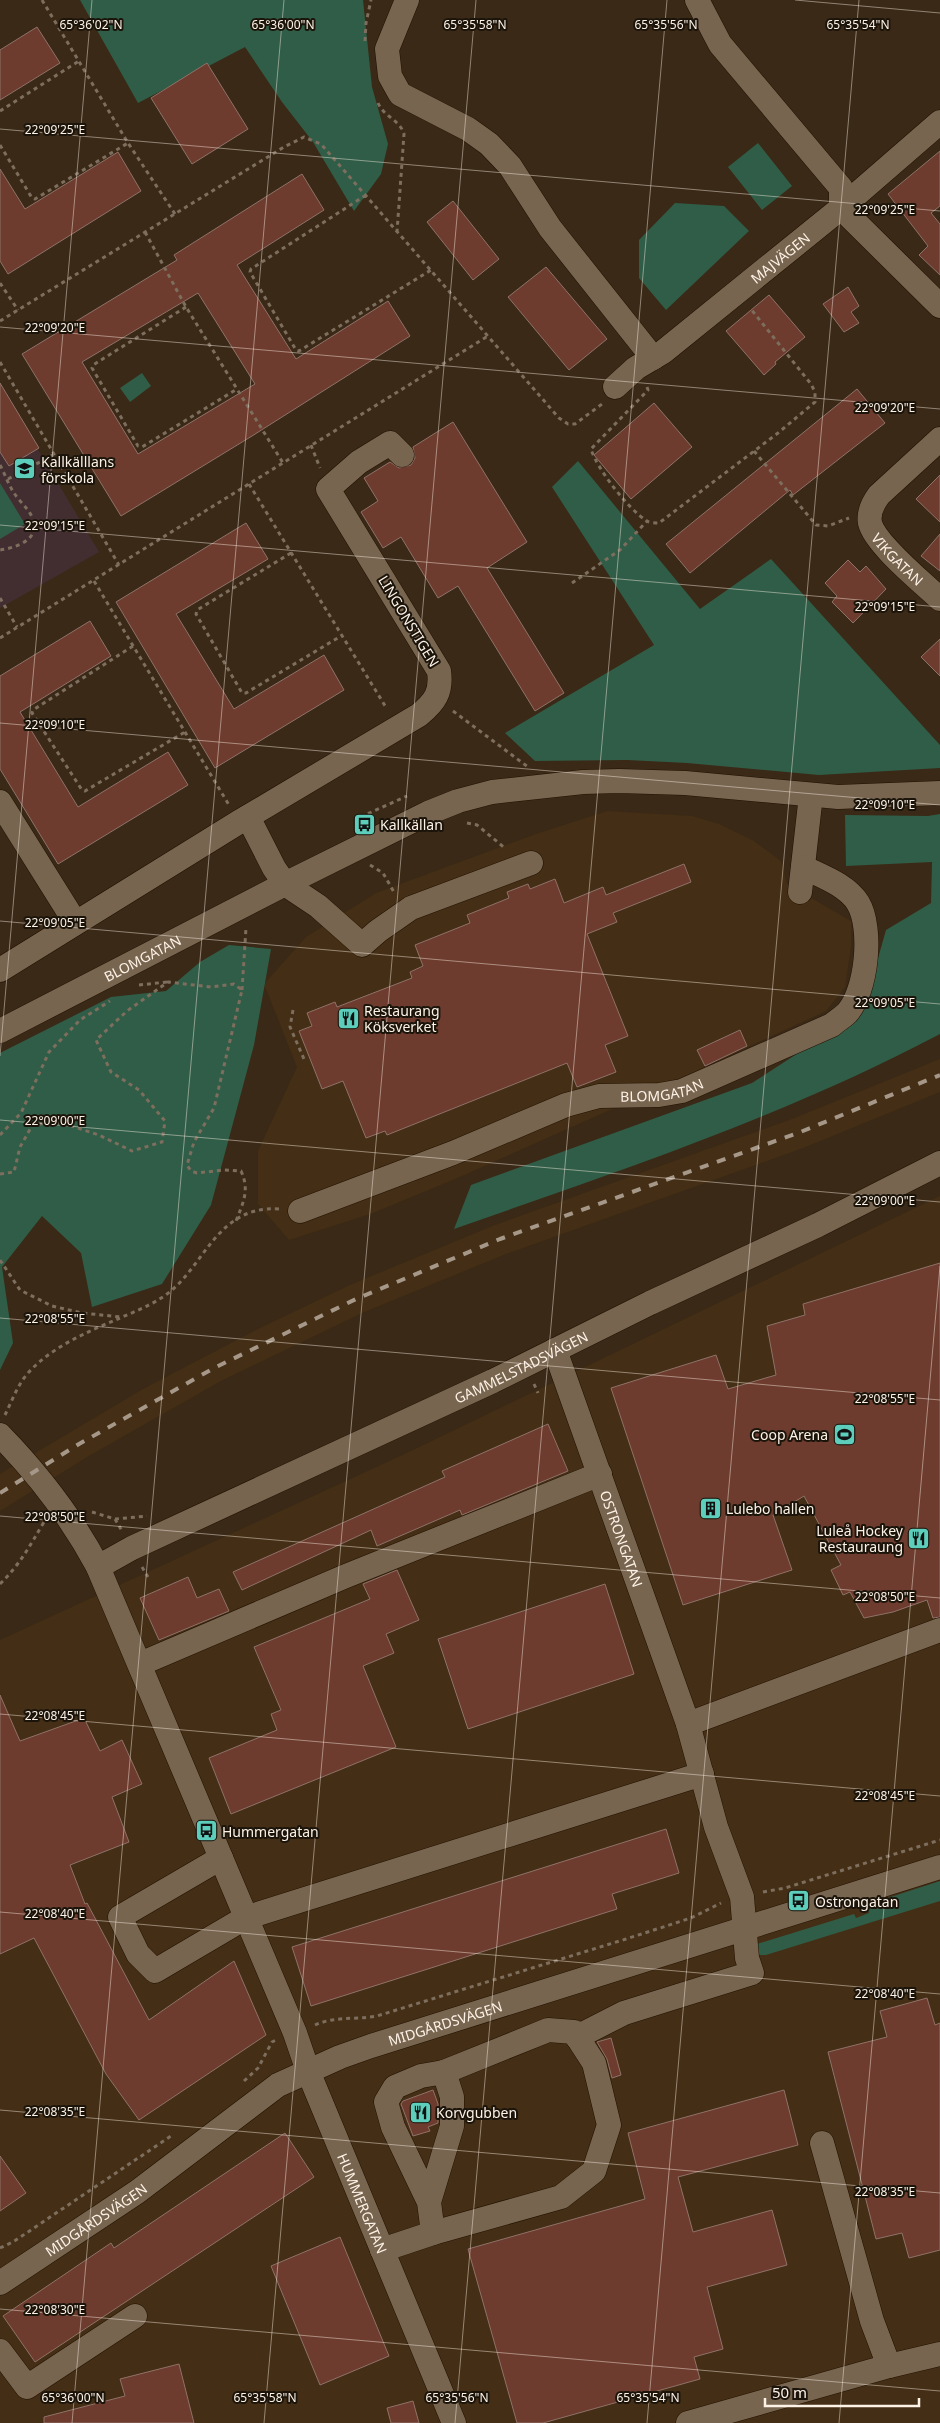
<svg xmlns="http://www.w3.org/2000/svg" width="940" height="2423" font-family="'Noto Sans',sans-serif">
	<rect width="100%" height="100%" fill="#3a2916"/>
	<path fill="#442e15" d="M607,811L692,816L719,824L754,841L781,861L787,884L851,921V946L845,987L826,1011L670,1083L462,1176L373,1213L289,1240L258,1204V1151L297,1067L264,984L306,937L376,893L536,834Z
		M940,1059V1092L803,1148L506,1254L362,1313L221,1381L87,1457L0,1511V1474L143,1389L258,1329L350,1285L495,1225L792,1119Z
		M940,1196V2423H0V1640L409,1452Z"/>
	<path fill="#422e31" d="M0,386L99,552L0,608Z"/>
	<path fill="#305d47" d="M80,0H363L372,87L388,144L381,174L354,211L313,142L282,102L245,47L138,103Z
		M758,143L792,186L762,210L728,167Z
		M675,203L724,206L749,231L666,310L639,278V240Z
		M142,373L151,386L130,402L120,388Z
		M578,461L700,609L771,559L940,745V768L819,775L687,763L627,760L535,761L505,733L654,645L552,487Z
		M0,483L25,524L0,539Z
		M940,814V1034C785,1116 619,1171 454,1229L471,1185L752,1083L863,1011L886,930L931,903L932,862L846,866L845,815L928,816Z
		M229,945L271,949L254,1045L211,1205L162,1284L92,1307L81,1253L42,1216L2,1267L13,1343L0,1370V1053L111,997L166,991L200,962Z
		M940,1881V1901L766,1955H759L757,1944L854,1914L856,1918L869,1913L867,1905L869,1904Z"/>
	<path fill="#6d3c2e" stroke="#8f7269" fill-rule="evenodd" d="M37,27L60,63L0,100V50Z
		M207,63L248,129L192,164L151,98Z
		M940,151V206L931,213L940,224V275L919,255L928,246L888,194Z
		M118,152L141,191L8,274L0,261V169L25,209Z
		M302,174L324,210L237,265L296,359L388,301L410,336L252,436L121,516L22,354L177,260L174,255ZM198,293L255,384L138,454L82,362Z
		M453,201L499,259L473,280L427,222Z
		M546,267L607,339L569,370L508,297Z
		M848,287L859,306L851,312L859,323L844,332L823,304Z
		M769,295L805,337L775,362L776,364L764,375L726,331Z
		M0,383L39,448L9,466L0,452Z
		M857,389L885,423L793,495L790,490L690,573L666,544Z
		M654,403L692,447L631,499L594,455Z
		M453,422L527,542L487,568L564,693L535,711L458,586L438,598L401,537L383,548L361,512L378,501L364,478L390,462L399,468L411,465L415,458L413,447Z
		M940,475V522L916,499Z
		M246,523L268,559L176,614L234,709L324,655L344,690L215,768L116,602Z
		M940,534V571L921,556Z
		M848,560L860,572L866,566L886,589L853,623L832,602L837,596L825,583Z
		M90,621L111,656L20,712L78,807L168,752L188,785L58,864L0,769V676Z
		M940,639V676L921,657Z
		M684,864L691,882L613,913L617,922L587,934L628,1036L605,1045L616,1072L577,1087L567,1063L387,1135L385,1131L366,1138L343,1081L322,1089L299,1031L312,1026L307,1013L335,1002L337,1007L412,978L410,972L423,966L415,945L470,923L467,915L509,898L507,892L528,884L530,889L555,879L564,903L603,887L606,895Z
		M740,1030L747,1046L705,1066L697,1050Z
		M940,1263V1617L933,1618L927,1600L893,1612L864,1618L850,1592L843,1595L831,1570L841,1565L804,1496L773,1515L792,1570L683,1605L611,1388L716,1355L728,1389L776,1375L767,1326L805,1315L803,1304Z
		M548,1424L568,1471L462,1515L460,1510L377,1546L371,1530L242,1590L233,1572L445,1477L442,1471Z
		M397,1570L419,1620L386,1634L394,1653L363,1666L396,1747L231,1814L209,1758L277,1730L271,1714L281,1710L254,1647L370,1599L363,1584Z
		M188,1577L197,1598L219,1589L229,1611L159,1640L140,1598Z
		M605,1584L634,1674L468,1729L438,1639Z
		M0,1695L20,1741L84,1718L100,1751L122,1740L142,1784L112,1797L129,1842L70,1865L85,1904L87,1903L149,2020L234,1961L266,2035L139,2120L106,2074L34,1938L0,1954Z
		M666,1829L679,1873L612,1894L617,1909L311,2006L292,1947Z
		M927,1998L935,2025L940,2023V2250L909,2258L902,2233L876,2239L828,2052L887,2037L880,2011Z
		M611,2038L621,2075L612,2078L607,2059L597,2042Z
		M433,2090L438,2104V2123L428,2127L430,2131L413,2136L401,2104L403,2101Z
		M784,2090L798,2145L678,2177L693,2232L772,2210L787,2265L707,2287L723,2349L694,2357L700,2379L543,2423H517L468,2249L645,2199L628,2133Z
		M285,2133L314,2177L35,2362L3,2316L111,2243L114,2248Z
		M0,2156L26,2193L0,2211Z
		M340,2237L389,2356L320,2385L271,2266Z
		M179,2364L194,2423H44V2417L125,2396L120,2379Z
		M413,2401L419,2423H391L387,2408Z"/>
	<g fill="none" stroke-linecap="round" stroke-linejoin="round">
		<defs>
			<g id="minor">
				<path d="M407,0L387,49L390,76L400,94L468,129L489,144L510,166L550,228L653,358"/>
				<path d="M697,0L720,44L841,188V208L940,306"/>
				<path id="s1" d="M615,387L636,368L663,352L841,208L940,122"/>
				<path id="s2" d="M940,439L879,495C873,503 868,512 870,523C875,544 923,583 940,599"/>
				<path d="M0,802L75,922"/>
				<path d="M248,817L274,868L285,884L318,906L362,945L378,931L411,908L531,863"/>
				<path d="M800,892L811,795"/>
				<path d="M0,970L239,822L419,715C435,702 442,692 439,671L328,489L359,462L390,443L402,455"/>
				<path id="s3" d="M0,1031L285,884L428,813L458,801L492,792L583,782L619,781L685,783L838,797L940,793"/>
				<path id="s4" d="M300,1211L453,1153L566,1105L599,1096L659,1095L682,1091L832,1025C836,1021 842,1018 847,1013C867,991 873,928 858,903C847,885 821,876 803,867"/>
				<path id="s5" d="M555,1350L688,1724L716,1827L742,1897L747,1958L752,1973L624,2013L577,2037"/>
				<path id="s6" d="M0,1435C38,1474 72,1518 98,1567L295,2033L308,2071L454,2423"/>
				<path id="s7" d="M98,1567L132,1548L493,1381L650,1303L818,1225L940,1163"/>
				<path d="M140,1664L346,1576L600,1474"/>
				<path d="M688,1724L940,1630"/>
				<path d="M221,1858L120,1917L138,1954L155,1971L245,1918L702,1774"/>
				<path d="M822,2143L872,2321L889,2366"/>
				<path d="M433,2233L561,2197L594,2171L609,2125L594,2063L574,2032L548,2030L444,2072"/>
				<path d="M382,2250L433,2233L429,2202L393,2127L386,2102L395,2087L421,2076L444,2072L452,2097V2126L429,2202"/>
				<path id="s8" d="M0,2283L137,2192L278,2085L340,2057L371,2046L940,1867"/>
				<path d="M0,2351L27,2387L135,2316"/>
				<path d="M688,2423L889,2366L940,2354"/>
			</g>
		</defs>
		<use href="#minor" stroke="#211101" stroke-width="25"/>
		<path stroke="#7d6e5e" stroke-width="3" stroke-dasharray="4 4" stroke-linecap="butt" d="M42,0L128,143L175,214
			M365,41L366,23L371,0
			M378,103C384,117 400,120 404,134L397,232
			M0,111L79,61
			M0,145L32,198L35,199L128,143
			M366,195L251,269L250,272L296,350L299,351L431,270
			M145,232L186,307L283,463
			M0,283L18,310
			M186,307L93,365L92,368L138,446L142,447L237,389
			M0,321L284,147L304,137L321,144L559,418L568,424H575L602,404
			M0,362L119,565
			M647,387L648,390L591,449C597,469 629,510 647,521C650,523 655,523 659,523L778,433L815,402V392L811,384L750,308
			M311,445L320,468
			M754,451L816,525L828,526L849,518
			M0,465C5,474 8,484 14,493C19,501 28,508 32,517C43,539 15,548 0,550
			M8,479L53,455
			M249,484L387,709
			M291,553L197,610L196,614L242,693H246L341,636
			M94,581L229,805
			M572,583L620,550L647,521
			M0,598L17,627
			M0,638L488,336
			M133,646L33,710L32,713L82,790L85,791L185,732
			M453,711L528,767
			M355,823L365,815L407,796
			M467,823L477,825L506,849
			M370,865L383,873L395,894
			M139,985L167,982
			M242,990L246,928
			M293,1010L290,1027L304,1059
			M0,1135L21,1113L49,1052L80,1020L110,1001
			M0,1174L14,1172L20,1147L33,1124L62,1123L99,1135L132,1151L162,1142L165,1121L139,1090L111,1072L96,1040L127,1011L168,982L211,987L234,984L242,990L214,1108L194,1142L187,1165L191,1171L197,1173L224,1170L241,1171C250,1190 243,1203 236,1221
			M0,1260L20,1290L52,1306L82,1313L121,1317
			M534,1384L538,1393
			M5,1415C11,1403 16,1389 24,1378C46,1349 87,1332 120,1318C136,1311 152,1305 167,1294C205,1266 217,1205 279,1209
			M92,1512L115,1519L147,1516
			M115,1519L122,1531
			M142,1567L148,1577
			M0,1584C21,1563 29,1547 44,1522
			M763,1892L785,1888L940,1840
			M315,2025C335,2016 355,2020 377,2016L626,1939L691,1918L721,1903
			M244,2081L258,2068L272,2042L276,2040
			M0,2248L13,2242L171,2136"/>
		<use href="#minor" stroke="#786550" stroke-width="24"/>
		<path stroke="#a69889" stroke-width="4" stroke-dasharray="9 9" stroke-linecap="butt" d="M0,1493L79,1444L214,1368L356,1299L500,1239L798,1133L940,1075"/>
	</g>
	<path fill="none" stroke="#fdf2e6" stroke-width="1" stroke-opacity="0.45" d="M795,0L940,13M0,129L940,211M0,327L940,409M0,525L940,607M0,723L940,805M0,921L940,1004M0,1056L92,0M0,1120L940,1202M0,1318L940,1400M0,1516L940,1598M0,1714L940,1796M0,1912L940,1994M0,2110L940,2193M0,2309L940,2391M72,2423L284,0M264,2423L476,0M455,2423L667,0M647,2423L859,0M839,2423L940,1266"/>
	<defs>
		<symbol id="school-square" viewBox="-11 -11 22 22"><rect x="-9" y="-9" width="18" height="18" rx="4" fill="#5ccebb" stroke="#1b140b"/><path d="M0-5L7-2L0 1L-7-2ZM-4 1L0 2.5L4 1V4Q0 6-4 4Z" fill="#111"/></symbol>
		<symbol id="bus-square" viewBox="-11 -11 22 22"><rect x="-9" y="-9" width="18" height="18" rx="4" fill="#5ccebb" stroke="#1b140b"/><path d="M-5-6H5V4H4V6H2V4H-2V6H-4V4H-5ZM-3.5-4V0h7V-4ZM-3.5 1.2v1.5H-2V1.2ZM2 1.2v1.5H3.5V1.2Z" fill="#111"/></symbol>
		<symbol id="restaurant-square" viewBox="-11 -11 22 22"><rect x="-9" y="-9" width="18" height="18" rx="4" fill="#5ccebb" stroke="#1b140b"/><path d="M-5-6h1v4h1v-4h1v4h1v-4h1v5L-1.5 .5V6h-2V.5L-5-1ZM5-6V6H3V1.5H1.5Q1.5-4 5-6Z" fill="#111"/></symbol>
		<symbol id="stadium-square" viewBox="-11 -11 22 22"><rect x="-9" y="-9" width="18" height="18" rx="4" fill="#5ccebb" stroke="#1b140b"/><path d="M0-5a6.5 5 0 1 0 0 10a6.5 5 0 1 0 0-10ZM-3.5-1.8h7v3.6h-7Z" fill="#111"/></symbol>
		<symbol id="building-square" viewBox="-11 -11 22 22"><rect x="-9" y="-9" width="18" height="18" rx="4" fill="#5ccebb" stroke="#1b140b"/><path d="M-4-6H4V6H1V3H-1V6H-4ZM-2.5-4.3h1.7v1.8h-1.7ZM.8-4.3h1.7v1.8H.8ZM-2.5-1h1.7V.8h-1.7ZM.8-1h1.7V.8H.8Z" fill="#111"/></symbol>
	</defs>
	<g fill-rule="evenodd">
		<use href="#school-square" x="12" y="456" width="25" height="25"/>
		<use href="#bus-square" x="352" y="812" width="25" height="25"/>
		<use href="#restaurant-square" x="336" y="1006" width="25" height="25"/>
		<use href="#stadium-square" x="832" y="1422" width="25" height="25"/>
		<use href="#building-square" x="698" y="1496" width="25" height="25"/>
		<use href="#restaurant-square" x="906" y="1526" width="25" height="25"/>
		<use href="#bus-square" x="194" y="1818" width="25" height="25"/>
		<use href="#bus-square" x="786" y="1888" width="25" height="25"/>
		<use href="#restaurant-square" x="408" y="2100" width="25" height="25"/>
	</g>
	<g text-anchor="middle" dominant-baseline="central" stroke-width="4" stroke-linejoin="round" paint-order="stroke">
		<g font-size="14" fill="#fdf2e6" stroke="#1b140b">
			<text stroke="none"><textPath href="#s1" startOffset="210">MAJVÄGEN</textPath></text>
			<text stroke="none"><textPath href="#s2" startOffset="159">VIKGATAN</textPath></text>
			<text transform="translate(409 621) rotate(59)">LINGONSTIGEN</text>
			<text stroke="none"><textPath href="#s3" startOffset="160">BLOMGATAN</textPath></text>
			<text stroke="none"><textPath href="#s4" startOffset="384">BLOMGATAN</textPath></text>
			<text stroke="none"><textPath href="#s7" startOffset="468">GAMMELSTADSVÄGEN</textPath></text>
			<text stroke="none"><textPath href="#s5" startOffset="200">OSTRONGATAN</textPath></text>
			<text stroke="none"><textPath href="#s8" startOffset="520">MIDGÅRDSVÄGEN</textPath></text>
			<text stroke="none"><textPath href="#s6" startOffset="854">HUMMERGATAN</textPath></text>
			<text stroke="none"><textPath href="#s8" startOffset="115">MIDGÅRDSVÄGEN</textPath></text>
		</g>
		<g font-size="14" fill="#fdf2e6" stroke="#1b140b" text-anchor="start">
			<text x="41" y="461">Kallkälllans<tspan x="41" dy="16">förskola</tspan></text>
			<text x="380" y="824">Kallkällan</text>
			<text x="364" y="1010">Restaurang<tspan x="364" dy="16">Köksverket</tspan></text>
			<text x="828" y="1434" text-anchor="end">Coop Arena</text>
			<text x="726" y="1508">Lulebo hallen</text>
			<text x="903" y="1530" text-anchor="end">Luleå Hockey<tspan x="903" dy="16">Restauraung</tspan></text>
			<text x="222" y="1831">Hummergatan</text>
			<text x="815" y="1901">Ostrongatan</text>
			<text x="436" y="2112">Korvgubben</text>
		</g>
	</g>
	<g font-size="12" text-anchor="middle" fill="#fdf2e6" stroke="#1b140b" stroke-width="4" stroke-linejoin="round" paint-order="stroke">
		<text x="91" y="29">65°36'02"N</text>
		<text x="283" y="29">65°36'00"N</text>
		<text x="475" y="29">65°35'58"N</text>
		<text x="666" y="29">65°35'56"N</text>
		<text x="858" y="29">65°35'54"N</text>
		<text x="55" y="134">22°09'25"E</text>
		<text x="885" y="214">22°09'25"E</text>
		<text x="55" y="332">22°09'20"E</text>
		<text x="885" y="412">22°09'20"E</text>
		<text x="55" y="530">22°09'15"E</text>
		<text x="885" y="611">22°09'15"E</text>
		<text x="55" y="729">22°09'10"E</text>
		<text x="885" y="809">22°09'10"E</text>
		<text x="55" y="927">22°09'05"E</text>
		<text x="885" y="1007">22°09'05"E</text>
		<text x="55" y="1125">22°09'00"E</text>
		<text x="885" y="1205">22°09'00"E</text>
		<text x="55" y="1323">22°08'55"E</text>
		<text x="885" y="1403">22°08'55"E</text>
		<text x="55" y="1521">22°08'50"E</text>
		<text x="885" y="1601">22°08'50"E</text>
		<text x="55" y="1720">22°08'45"E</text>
		<text x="885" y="1800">22°08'45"E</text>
		<text x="55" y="1918">22°08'40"E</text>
		<text x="885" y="1998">22°08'40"E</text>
		<text x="55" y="2116">22°08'35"E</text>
		<text x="885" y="2196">22°08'35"E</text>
		<text x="55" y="2314">22°08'30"E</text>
		<text x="73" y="2402">65°36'00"N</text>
		<text x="265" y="2402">65°35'58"N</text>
		<text x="457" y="2402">65°35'56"N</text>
		<text x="648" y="2402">65°35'54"N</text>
	</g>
	<path d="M765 2398v8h154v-8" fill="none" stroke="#fdf2e6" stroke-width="2.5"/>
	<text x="772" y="2398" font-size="15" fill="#fdf2e6" stroke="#1b140b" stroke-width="4" paint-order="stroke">50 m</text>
</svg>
